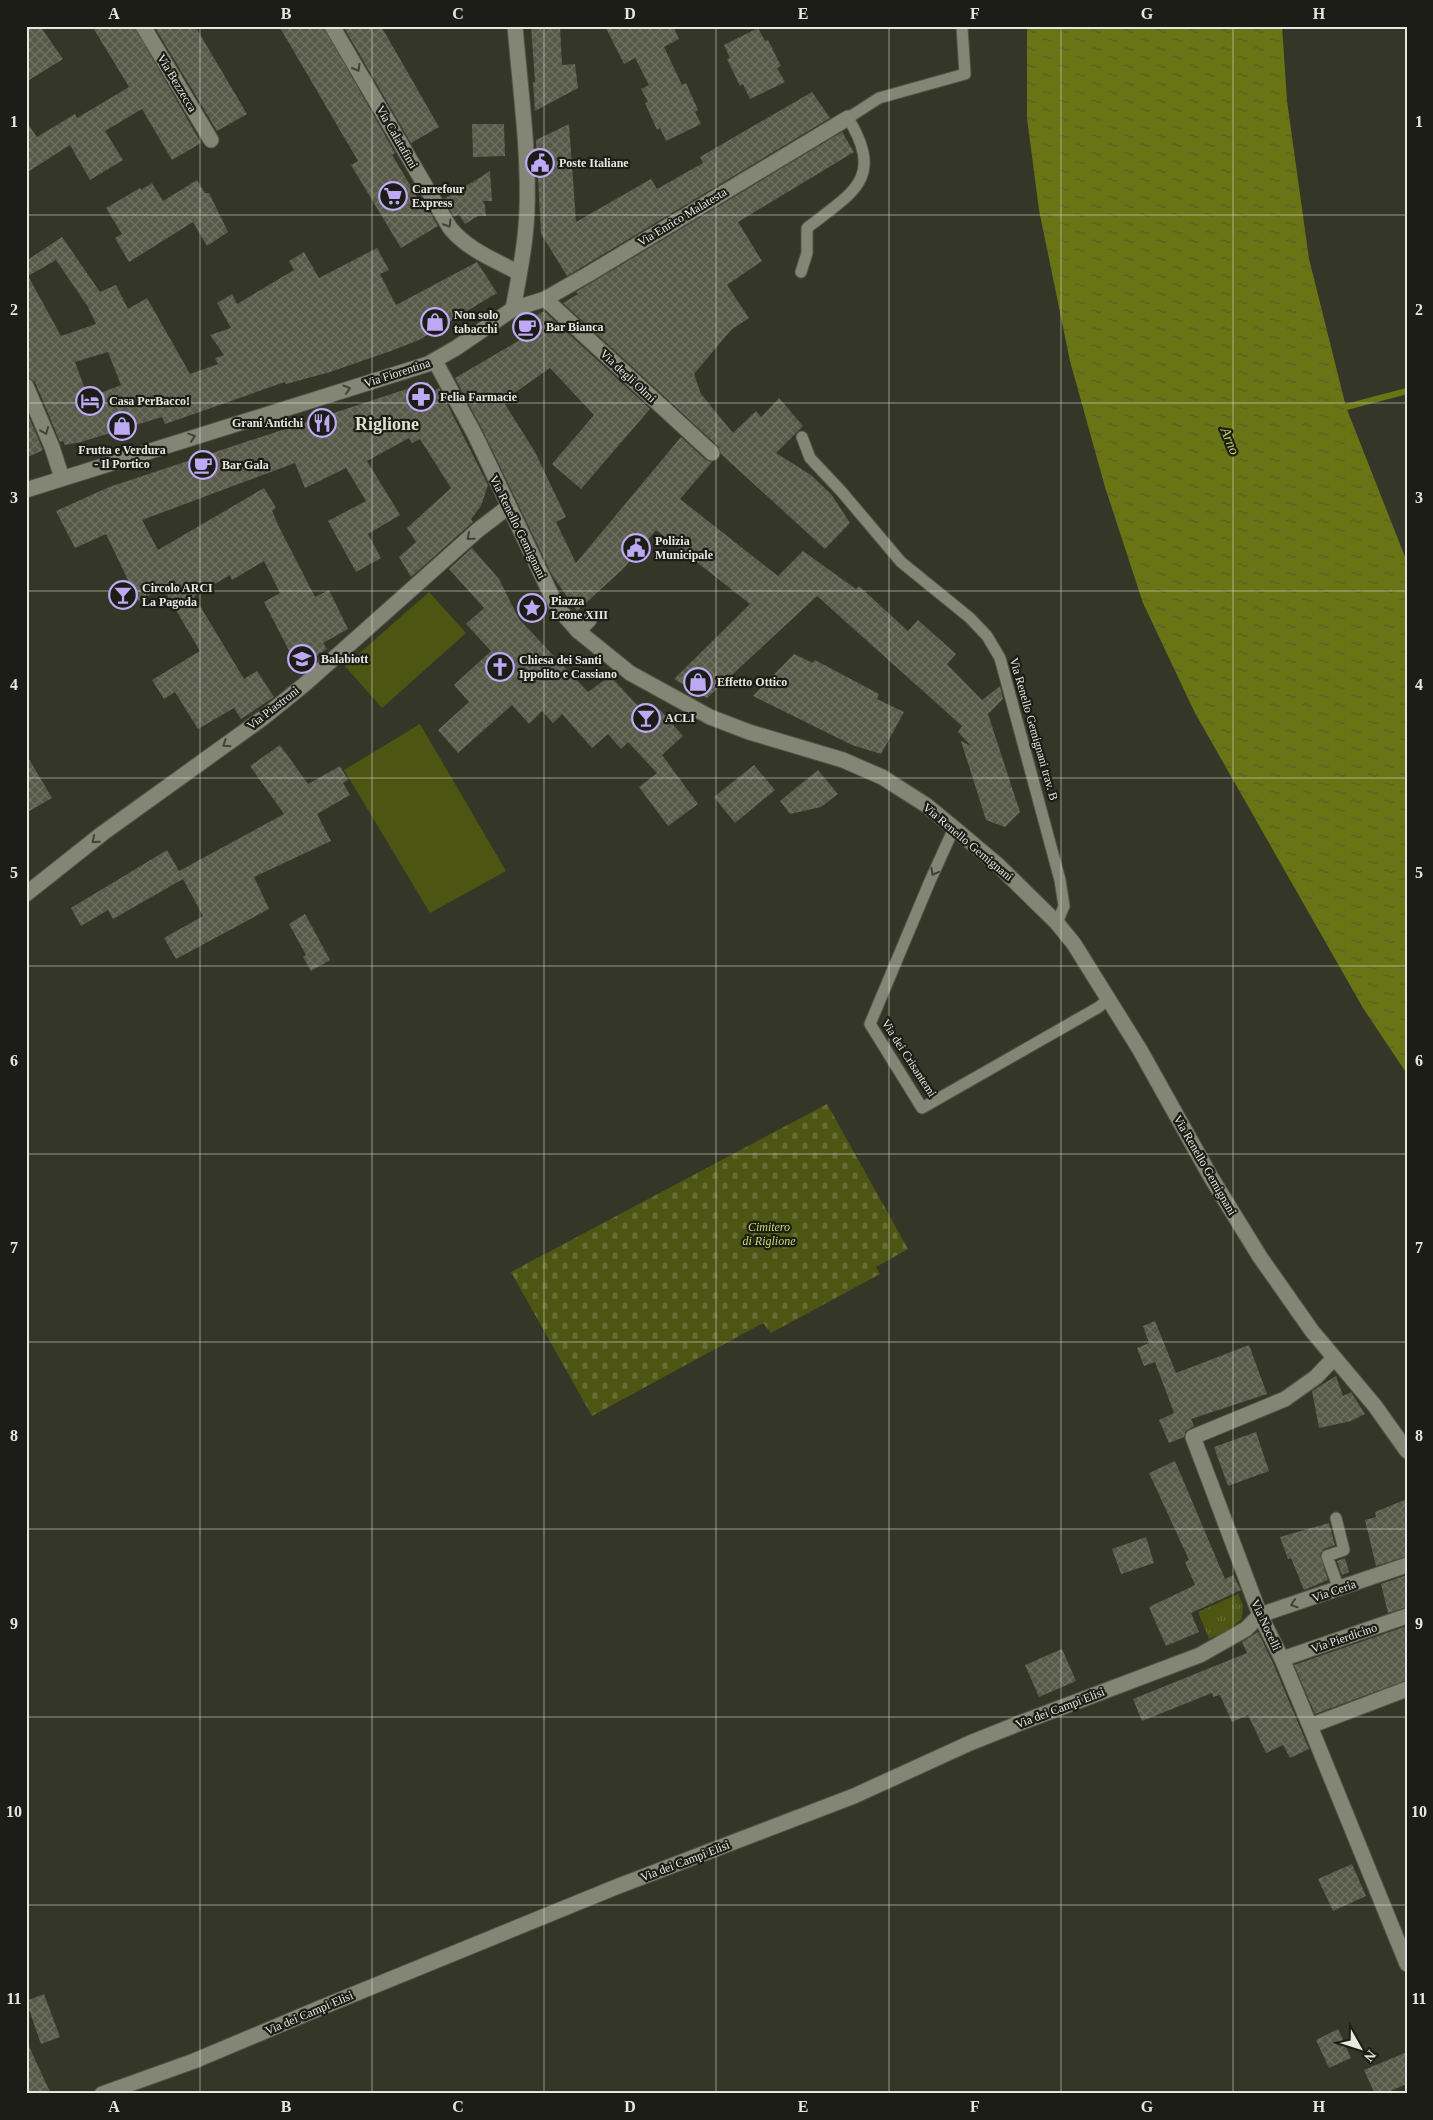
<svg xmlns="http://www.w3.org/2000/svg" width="1433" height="2120" font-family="'Times New Roman',serif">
	<defs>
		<pattern id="grass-tufts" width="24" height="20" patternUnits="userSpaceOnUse" patternTransform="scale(1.25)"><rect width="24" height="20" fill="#4d5512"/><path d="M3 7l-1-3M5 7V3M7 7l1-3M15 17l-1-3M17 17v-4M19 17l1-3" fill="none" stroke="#676d34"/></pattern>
		<pattern id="cemetery-stones" width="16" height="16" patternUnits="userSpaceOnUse" patternTransform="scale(1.25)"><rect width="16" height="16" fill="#4d5512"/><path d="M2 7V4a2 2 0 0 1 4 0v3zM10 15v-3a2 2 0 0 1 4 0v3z" fill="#676d34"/></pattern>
		<pattern id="water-ripples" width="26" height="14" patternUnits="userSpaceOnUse" patternTransform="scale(1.25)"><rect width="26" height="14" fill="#697515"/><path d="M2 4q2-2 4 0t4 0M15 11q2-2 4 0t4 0" fill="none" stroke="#575e2c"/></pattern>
		<pattern id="building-cross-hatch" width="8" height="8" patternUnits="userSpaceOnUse" patternTransform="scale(1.25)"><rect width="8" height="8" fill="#575a49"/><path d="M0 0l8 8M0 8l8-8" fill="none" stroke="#6f7263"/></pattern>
	</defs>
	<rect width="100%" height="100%" fill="#343727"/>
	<path fill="url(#grass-tufts)" d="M1238,1594L1243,1605L1242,1619L1230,1629L1209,1639L1198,1612Z"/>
	<path fill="url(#cemetery-stones)" d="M827,1104L908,1249L876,1267L880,1274L771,1333L763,1323L592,1416L511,1272Z"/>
	<path fill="#4d5512" d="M429,592L466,633L382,708L345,666Z
		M420,724L506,871L430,913L344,770Z"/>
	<path fill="url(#water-ripples)" d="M1027,26H1282L1287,101L1309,259L1346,407L1407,562V1074L1363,1008L1195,713L1143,603L1105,487L1070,361L1039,210L1027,118Z"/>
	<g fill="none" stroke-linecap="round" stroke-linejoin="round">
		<path stroke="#697515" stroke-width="6" d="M1346,407L1407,391"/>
	</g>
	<path fill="url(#building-cross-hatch)" fill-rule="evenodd" d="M26,26H40L63,59L26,82Z
		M92,26H134L201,143L172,160L142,109L105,131L123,160L90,180L70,145L26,173V121L37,137L75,114L77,118L129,87Z
		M154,26H195L247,114L217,131Z
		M279,26H323L395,153L392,155L425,210L428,209L438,226L401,248L351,165L358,161Z
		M343,26H381L439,127L411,143Z
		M531,26H560L562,65L575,64L578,88L535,111L533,82H535Z
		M605,26H673L679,39L664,47L682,85L686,83L698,110L695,112L701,124L666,141L660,128L657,130L645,103L648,102L641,89L649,85L635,58L624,64Z
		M758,28L765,41L768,40L781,66L777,68L785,82L750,99L743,84L740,86L727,59L730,58L724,45Z
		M812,92L830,118L567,276L541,234L536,140L569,124L576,222L651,179L657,189L703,163L700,157Z
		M472,124H504L505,156L473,157Z
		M842,132L854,152L738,222L762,261L727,285L749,318L731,330L694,374L701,394L733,433L756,411L761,417L779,398L803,426L776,453L811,475L831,494L850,523L825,549L721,454L718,446L563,303L578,294L576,292Z
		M490,171L492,201H482L485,205L486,216H478L465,224L459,214L454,217L444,199L472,182L473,184V182Z
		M197,180L205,193H209L228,232L207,246L193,222L129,262L115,238L122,234L106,208L140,188L141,190L152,183L163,201Z
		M62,237L100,292L116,285L128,309L147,298L190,374L218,364L215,358L224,355L210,335L231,328L217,303L232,294L237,304L294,270L289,261L304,252L319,278L377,248L389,270L380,274L396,305L477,262L497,293L419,340L391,351L330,372L286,384L285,382L165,424L162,417L81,442L65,445L63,441L60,442L35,382L26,377V261ZM56,260L88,307L96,324L61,336L28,276ZM108,352L121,385L88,398L75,362Z
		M544,311L650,409L581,489L552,464L594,415L550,368L503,401L535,452L566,517L556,522L576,563L681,437L706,460L712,462L680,499L778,576L803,551L856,589L859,586L908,631L918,620L956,654L947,664L982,700L1000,686L1003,699L988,714L1020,812L1005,827L986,820L961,741L971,746L958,732L962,726L817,596L707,698L674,679L750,604L656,530L624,568L577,611L552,575L483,431L455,378L525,337L519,326Z
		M428,382L433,391L439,388L488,485L481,506L471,519L473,522L411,577L399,557L416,542L407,528L451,488L420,439L412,443L409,438L367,461L400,515L368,534L381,558L356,572L328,521L366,501L346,468L305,488L295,463L142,520L158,550L264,488L276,508L272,511L280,529L315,597L329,590L348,629L323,643L327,649L298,668L264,602L280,593L264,561L232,580L230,575L194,596L244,679L257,671L274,697L241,719L234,708L198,729L175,692L164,699L152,680L200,651L163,588L138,601L106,534L75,548L56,511L109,487Z
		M26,410L43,450L26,458Z
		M472,548L499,579L519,619L588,692L610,676L639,707L643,703L654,716L660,710L683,736L662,755L698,804L668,826L639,787L657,773L628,742L621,749L608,734L592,748L562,714L553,723L542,711L529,724L512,705L458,753L438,730L469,702L454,685L491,651L466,624L484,608L449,569Z
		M794,654L813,663L815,660L879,694L877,699L904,712L881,754L852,745L753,696Z
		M280,745L308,784L340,766L348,780L343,783L350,795L317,814L331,841L254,877L269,909L176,959L164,938L203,916L183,879L113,919L108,910L81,926L71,908L167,850L179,871L284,814L250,766Z
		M26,754L52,798L26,813Z
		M754,765L775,790L735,823L714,797Z
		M818,770L838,794L821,807L790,814L780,801Z
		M305,914L330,960L311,971L303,957L306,955L289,924Z
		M1155,1321L1176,1373L1249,1345L1267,1394L1191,1419L1194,1426L1186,1431L1184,1437L1169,1443L1159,1420L1174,1413L1155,1362L1144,1366L1137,1348L1149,1343L1143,1326Z
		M1336,1376L1343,1396L1351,1392L1365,1414L1351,1421L1319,1428L1312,1391Z
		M1256,1432L1269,1471L1228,1486L1214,1447Z
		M1175,1461L1225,1579L1233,1575L1241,1590L1191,1613L1199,1632L1166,1646L1149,1607L1195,1585L1185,1562L1189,1560L1149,1473Z
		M1407,1499V1556L1376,1566L1365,1520L1376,1517L1375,1512Z
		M1329,1523L1335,1545L1324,1549L1320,1555L1328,1580L1304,1590L1291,1558L1288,1559L1280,1537Z
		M1146,1537L1154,1563L1121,1574L1112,1549Z
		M1345,1558L1349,1572L1342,1575L1337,1561Z
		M1407,1575V1607L1388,1613L1381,1584Z
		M1407,1626V1680L1315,1714L1294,1665Z
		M1258,1632L1273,1663L1309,1749L1290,1758L1283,1745L1266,1753L1248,1715L1232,1722L1220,1695L1213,1697L1212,1693L1142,1721L1133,1699L1247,1653L1242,1642Z
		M1062,1649L1076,1681L1039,1697L1025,1665Z
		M1352,1864L1366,1896L1333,1911L1318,1879Z
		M44,1994L60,2037L41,2044L26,2001Z
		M1338,2029L1351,2058L1329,2068L1316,2040Z
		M26,2040L51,2094H26Z
		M1407,2052V2084L1383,2094H1375L1364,2070Z"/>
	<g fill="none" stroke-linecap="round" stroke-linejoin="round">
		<defs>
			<path id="service" d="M801,272L807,253V228C853,192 885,179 848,118L879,98L965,74L962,27
				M802,437L810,458L841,491L901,562L970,618L987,636L1000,658L1060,880L1064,906L1057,923
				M954,828L930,881L870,1024L922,1108L1099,1007L1108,999
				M1336,1518L1344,1550L1327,1556L1339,1589"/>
			<path id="pedestrian" d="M578,631L589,620"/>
			<path id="minor" d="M143,26L211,140
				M332,26L450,228C468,250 495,260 519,273
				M545,299L712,453
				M513,309L545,299L587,275L848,118
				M435,361L475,435L557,607L578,631L630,673L710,717L749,732L843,760L882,777L926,805L954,828L999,866L1057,923L1074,944L1140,1050L1212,1179L1260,1257L1312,1331L1375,1406L1407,1451
				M26,386L52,447L62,478
				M26,490L428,364L456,348L513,309C519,276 526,243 527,210C529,149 520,87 515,26
				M26,894L103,833L263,718L305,684L478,530L508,507
				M1334,1358L1316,1377L1285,1399L1193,1437L1260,1615L1282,1659L1310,1726L1407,1964
				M1282,1659L1407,1616
				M1310,1726L1407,1689
				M102,2094L194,2061L320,2008L616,1887L854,1796L970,1743L1020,1723L1200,1655L1246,1629L1260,1615L1407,1565"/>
		</defs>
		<use href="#service" stroke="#505346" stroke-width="13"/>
		<use href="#pedestrian" stroke="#505346" stroke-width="17"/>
		<use href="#minor" stroke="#505346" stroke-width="17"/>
		<use href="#service" stroke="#838675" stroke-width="11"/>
		<use href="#pedestrian" stroke="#838675" stroke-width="15"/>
		<use href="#minor" stroke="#838675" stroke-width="15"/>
	</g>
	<defs><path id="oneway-chevron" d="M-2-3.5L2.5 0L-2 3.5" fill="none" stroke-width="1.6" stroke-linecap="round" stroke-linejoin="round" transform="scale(1.25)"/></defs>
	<g stroke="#404237">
		<use href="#oneway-chevron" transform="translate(357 68) rotate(60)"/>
		<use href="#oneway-chevron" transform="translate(448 224) rotate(58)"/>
		<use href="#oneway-chevron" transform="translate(347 389) rotate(-17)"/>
		<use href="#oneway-chevron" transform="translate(45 431) rotate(67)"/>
		<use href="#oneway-chevron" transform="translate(192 437) rotate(-18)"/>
		<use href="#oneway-chevron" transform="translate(470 537) rotate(139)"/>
		<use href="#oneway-chevron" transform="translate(226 744) rotate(145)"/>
		<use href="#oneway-chevron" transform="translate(95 840) rotate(141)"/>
		<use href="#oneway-chevron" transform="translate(934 872) rotate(118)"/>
		<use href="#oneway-chevron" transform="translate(1294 1604) rotate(162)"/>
	</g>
	<path fill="none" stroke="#e6e8df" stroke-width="1" stroke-opacity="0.55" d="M200,26V2094M372,26V2094M544,26V2094M716,26V2094M889,26V2094M1061,26V2094M1233,26V2094M26,215H1407M26,403H1407M26,591H1407M26,778H1407M26,966H1407M26,1154H1407M26,1342H1407M26,1529H1407M26,1717H1407M26,1905H1407"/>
	<defs>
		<symbol id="civic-ring" viewBox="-11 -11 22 22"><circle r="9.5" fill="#1c1d16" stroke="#bea9f5" stroke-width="1.5"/><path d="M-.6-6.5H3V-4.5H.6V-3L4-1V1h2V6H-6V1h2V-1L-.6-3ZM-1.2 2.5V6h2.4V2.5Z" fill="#bea9f5"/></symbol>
		<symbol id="supermarket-ring" viewBox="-11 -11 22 22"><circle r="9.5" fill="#1c1d16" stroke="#bea9f5" stroke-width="1.5"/><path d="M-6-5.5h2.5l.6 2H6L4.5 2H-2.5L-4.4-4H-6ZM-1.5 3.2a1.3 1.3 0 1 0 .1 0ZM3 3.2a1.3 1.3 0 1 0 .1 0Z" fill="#bea9f5"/></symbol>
		<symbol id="shop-ring" viewBox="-11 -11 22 22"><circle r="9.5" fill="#1c1d16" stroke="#bea9f5" stroke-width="1.5"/><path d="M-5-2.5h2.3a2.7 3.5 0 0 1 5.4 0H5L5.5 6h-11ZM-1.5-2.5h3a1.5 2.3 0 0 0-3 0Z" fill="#bea9f5"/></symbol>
		<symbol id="cafe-ring" viewBox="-11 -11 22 22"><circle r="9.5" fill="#1c1d16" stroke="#bea9f5" stroke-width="1.5"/><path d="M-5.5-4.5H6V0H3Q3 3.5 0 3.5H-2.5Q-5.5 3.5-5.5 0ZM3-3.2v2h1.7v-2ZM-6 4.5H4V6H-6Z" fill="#bea9f5"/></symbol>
		<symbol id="pharmacy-ring" viewBox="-11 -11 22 22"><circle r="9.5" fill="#1c1d16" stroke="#bea9f5" stroke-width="1.5"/><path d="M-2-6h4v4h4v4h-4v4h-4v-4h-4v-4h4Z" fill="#bea9f5"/></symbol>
		<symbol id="hotel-ring" viewBox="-11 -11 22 22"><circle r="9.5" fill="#1c1d16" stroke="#bea9f5" stroke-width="1.5"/><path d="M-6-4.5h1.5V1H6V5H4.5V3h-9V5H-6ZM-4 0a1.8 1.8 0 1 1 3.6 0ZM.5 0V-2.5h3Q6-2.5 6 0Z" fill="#bea9f5"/></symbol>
		<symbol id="restaurant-ring" viewBox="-11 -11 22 22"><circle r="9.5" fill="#1c1d16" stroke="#bea9f5" stroke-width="1.5"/><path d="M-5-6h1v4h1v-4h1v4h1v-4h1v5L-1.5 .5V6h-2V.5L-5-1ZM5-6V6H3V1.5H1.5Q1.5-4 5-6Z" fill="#bea9f5"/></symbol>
		<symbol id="bar-ring" viewBox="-11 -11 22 22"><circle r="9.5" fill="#1c1d16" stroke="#bea9f5" stroke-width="1.5"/><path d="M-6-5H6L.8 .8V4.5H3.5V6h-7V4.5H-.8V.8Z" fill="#bea9f5"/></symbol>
		<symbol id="sight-ring" viewBox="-11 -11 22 22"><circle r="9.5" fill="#1c1d16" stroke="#bea9f5" stroke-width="1.5"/><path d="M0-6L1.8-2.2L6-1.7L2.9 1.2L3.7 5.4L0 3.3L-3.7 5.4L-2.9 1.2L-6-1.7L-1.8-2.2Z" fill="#bea9f5"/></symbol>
		<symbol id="school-ring" viewBox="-11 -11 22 22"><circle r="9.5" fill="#1c1d16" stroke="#bea9f5" stroke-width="1.5"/><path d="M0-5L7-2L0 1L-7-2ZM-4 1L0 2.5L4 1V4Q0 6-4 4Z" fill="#bea9f5"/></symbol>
		<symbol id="church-ring" viewBox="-11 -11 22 22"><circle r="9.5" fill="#1c1d16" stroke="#bea9f5" stroke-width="1.5"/><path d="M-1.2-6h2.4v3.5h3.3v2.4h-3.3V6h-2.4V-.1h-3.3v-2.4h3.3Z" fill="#bea9f5"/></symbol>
	</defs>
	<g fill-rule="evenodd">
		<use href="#civic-ring" x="524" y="147" width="32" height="32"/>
		<use href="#supermarket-ring" x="377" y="180" width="32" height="32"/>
		<use href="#shop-ring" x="419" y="306" width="32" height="32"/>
		<use href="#cafe-ring" x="511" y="311" width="32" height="32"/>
		<use href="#pharmacy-ring" x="405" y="381" width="32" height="32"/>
		<use href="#hotel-ring" x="74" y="385" width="32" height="32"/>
		<use href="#restaurant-ring" x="306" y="407" width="32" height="32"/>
		<use href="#shop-ring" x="106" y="410" width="32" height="32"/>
		<use href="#cafe-ring" x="187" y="449" width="32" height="32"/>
		<use href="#civic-ring" x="620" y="532" width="32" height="32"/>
		<use href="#bar-ring" x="107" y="579" width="32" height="32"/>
		<use href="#sight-ring" x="516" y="592" width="32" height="32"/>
		<use href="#school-ring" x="286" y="643" width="32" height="32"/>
		<use href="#church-ring" x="484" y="651" width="32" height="32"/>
		<use href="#shop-ring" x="682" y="666" width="32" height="32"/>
		<use href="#bar-ring" x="630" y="702" width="32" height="32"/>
	</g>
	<g text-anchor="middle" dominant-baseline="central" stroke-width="4.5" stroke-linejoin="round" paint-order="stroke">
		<g font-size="12" fill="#e6e8df" stroke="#1c1d16">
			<text transform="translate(177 83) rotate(59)">Via Bezzecca</text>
			<text transform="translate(397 137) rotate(60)">Via Calatafimi</text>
			<text transform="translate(682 217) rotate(-31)">Via Enrico Malatesta</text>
			<text transform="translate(397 373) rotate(-18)">Via Fiorentina</text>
			<text transform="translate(628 376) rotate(43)">Via degli Olmi</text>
			<text transform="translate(518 527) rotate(64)">Via Renello Gemignani</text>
			<text transform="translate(273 708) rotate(-38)">Via Piastroni</text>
			<text transform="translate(1034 729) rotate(74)">Via Renello Gemignani trav. B</text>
			<text transform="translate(968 842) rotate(40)">Via Renello Gemignani</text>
			<text transform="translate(909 1058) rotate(57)">Via dei Crisantemi</text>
			<text transform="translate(1205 1165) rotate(60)">Via Renello Gemignani</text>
			<text transform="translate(1334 1591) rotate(-19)">Via Ceria</text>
			<text transform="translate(1266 1625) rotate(65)">Via Nocelli</text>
			<text transform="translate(1344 1638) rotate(-19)">Via Pierdicino</text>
			<text transform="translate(1060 1708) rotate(-21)">Via dei Campi Elisi</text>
			<text transform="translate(685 1861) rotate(-21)">Via dei Campi Elisi</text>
			<text transform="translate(309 2013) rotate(-23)">Via dei Campi Elisi</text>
		</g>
		<g font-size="12" font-weight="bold" fill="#e6e8df" stroke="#1c1d16" text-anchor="start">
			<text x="559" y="163">Poste Italiane</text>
			<text x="412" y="189">Carrefour<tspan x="412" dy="14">Express</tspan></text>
			<text x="454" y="315">Non solo<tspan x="454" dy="14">tabacchi</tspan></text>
			<text x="546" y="327">Bar Bianca</text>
			<text x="440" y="397">Felia Farmacie</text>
			<text x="109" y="401">Casa PerBacco!</text>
			<text x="303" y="423" text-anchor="end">Grani Antichi</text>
			<text x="122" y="450" text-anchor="middle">Frutta e Verdura<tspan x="122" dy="14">- Il Portico</tspan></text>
			<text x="222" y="465">Bar Gala</text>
			<text x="655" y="541">Polizia<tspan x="655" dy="14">Municipale</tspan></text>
			<text x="142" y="588">Circolo ARCI<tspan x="142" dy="14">La Pagoda</tspan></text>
			<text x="551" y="601">Piazza<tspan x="551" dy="14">Leone XIII</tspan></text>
			<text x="321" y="659">Balabiott</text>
			<text x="519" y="660">Chiesa dei Santi<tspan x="519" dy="14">Ippolito e Cassiano</tspan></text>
			<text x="717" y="682">Effetto Ottico</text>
			<text x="665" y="718">ACLI</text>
		</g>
		<g font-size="12" font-style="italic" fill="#cbdd67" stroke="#1c1d16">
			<text x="769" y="1227">Cimitero<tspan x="769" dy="14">di Riglione</tspan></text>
		</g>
		<g font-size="14" font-style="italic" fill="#c1d35c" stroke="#1c1d16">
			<text transform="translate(1230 441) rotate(68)">Arno</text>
		</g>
		<g font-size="18" font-weight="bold" fill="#dee2ce" stroke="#1c1d16">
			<text x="387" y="424">Riglione</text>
		</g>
	</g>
	<rect width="1433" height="2120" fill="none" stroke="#1c1d16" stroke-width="55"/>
	<g transform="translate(1360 2048) rotate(129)" stroke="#1c1d16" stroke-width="4" paint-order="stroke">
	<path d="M0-4L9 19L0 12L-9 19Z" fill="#e6e8df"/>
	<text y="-8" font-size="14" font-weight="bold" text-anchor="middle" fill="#e6e8df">N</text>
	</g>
	<rect x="28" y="28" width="1378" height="2064" fill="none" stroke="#e6e8df" stroke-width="2"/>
	<g font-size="16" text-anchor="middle" font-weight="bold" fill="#e6e8df">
		<text x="114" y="19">A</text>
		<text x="286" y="19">B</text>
		<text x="458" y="19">C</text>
		<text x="630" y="19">D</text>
		<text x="803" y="19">E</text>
		<text x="975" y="19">F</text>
		<text x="1147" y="19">G</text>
		<text x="1319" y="19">H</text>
		<text x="14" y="127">1</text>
		<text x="1419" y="127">1</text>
		<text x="14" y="315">2</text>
		<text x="1419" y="315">2</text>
		<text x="14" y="503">3</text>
		<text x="1419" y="503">3</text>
		<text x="14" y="690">4</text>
		<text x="1419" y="690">4</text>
		<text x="14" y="878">5</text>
		<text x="1419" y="878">5</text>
		<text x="14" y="1066">6</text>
		<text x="1419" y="1066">6</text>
		<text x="14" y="1253">7</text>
		<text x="1419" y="1253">7</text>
		<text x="14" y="1441">8</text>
		<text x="1419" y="1441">8</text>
		<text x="14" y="1629">9</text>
		<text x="1419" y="1629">9</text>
		<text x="14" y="1817">10</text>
		<text x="1419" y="1817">10</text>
		<text x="14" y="2004">11</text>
		<text x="1419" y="2004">11</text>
		<text x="114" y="2112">A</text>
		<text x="286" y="2112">B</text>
		<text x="458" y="2112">C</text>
		<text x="630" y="2112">D</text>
		<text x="803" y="2112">E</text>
		<text x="975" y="2112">F</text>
		<text x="1147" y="2112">G</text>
		<text x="1319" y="2112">H</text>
	</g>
</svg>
